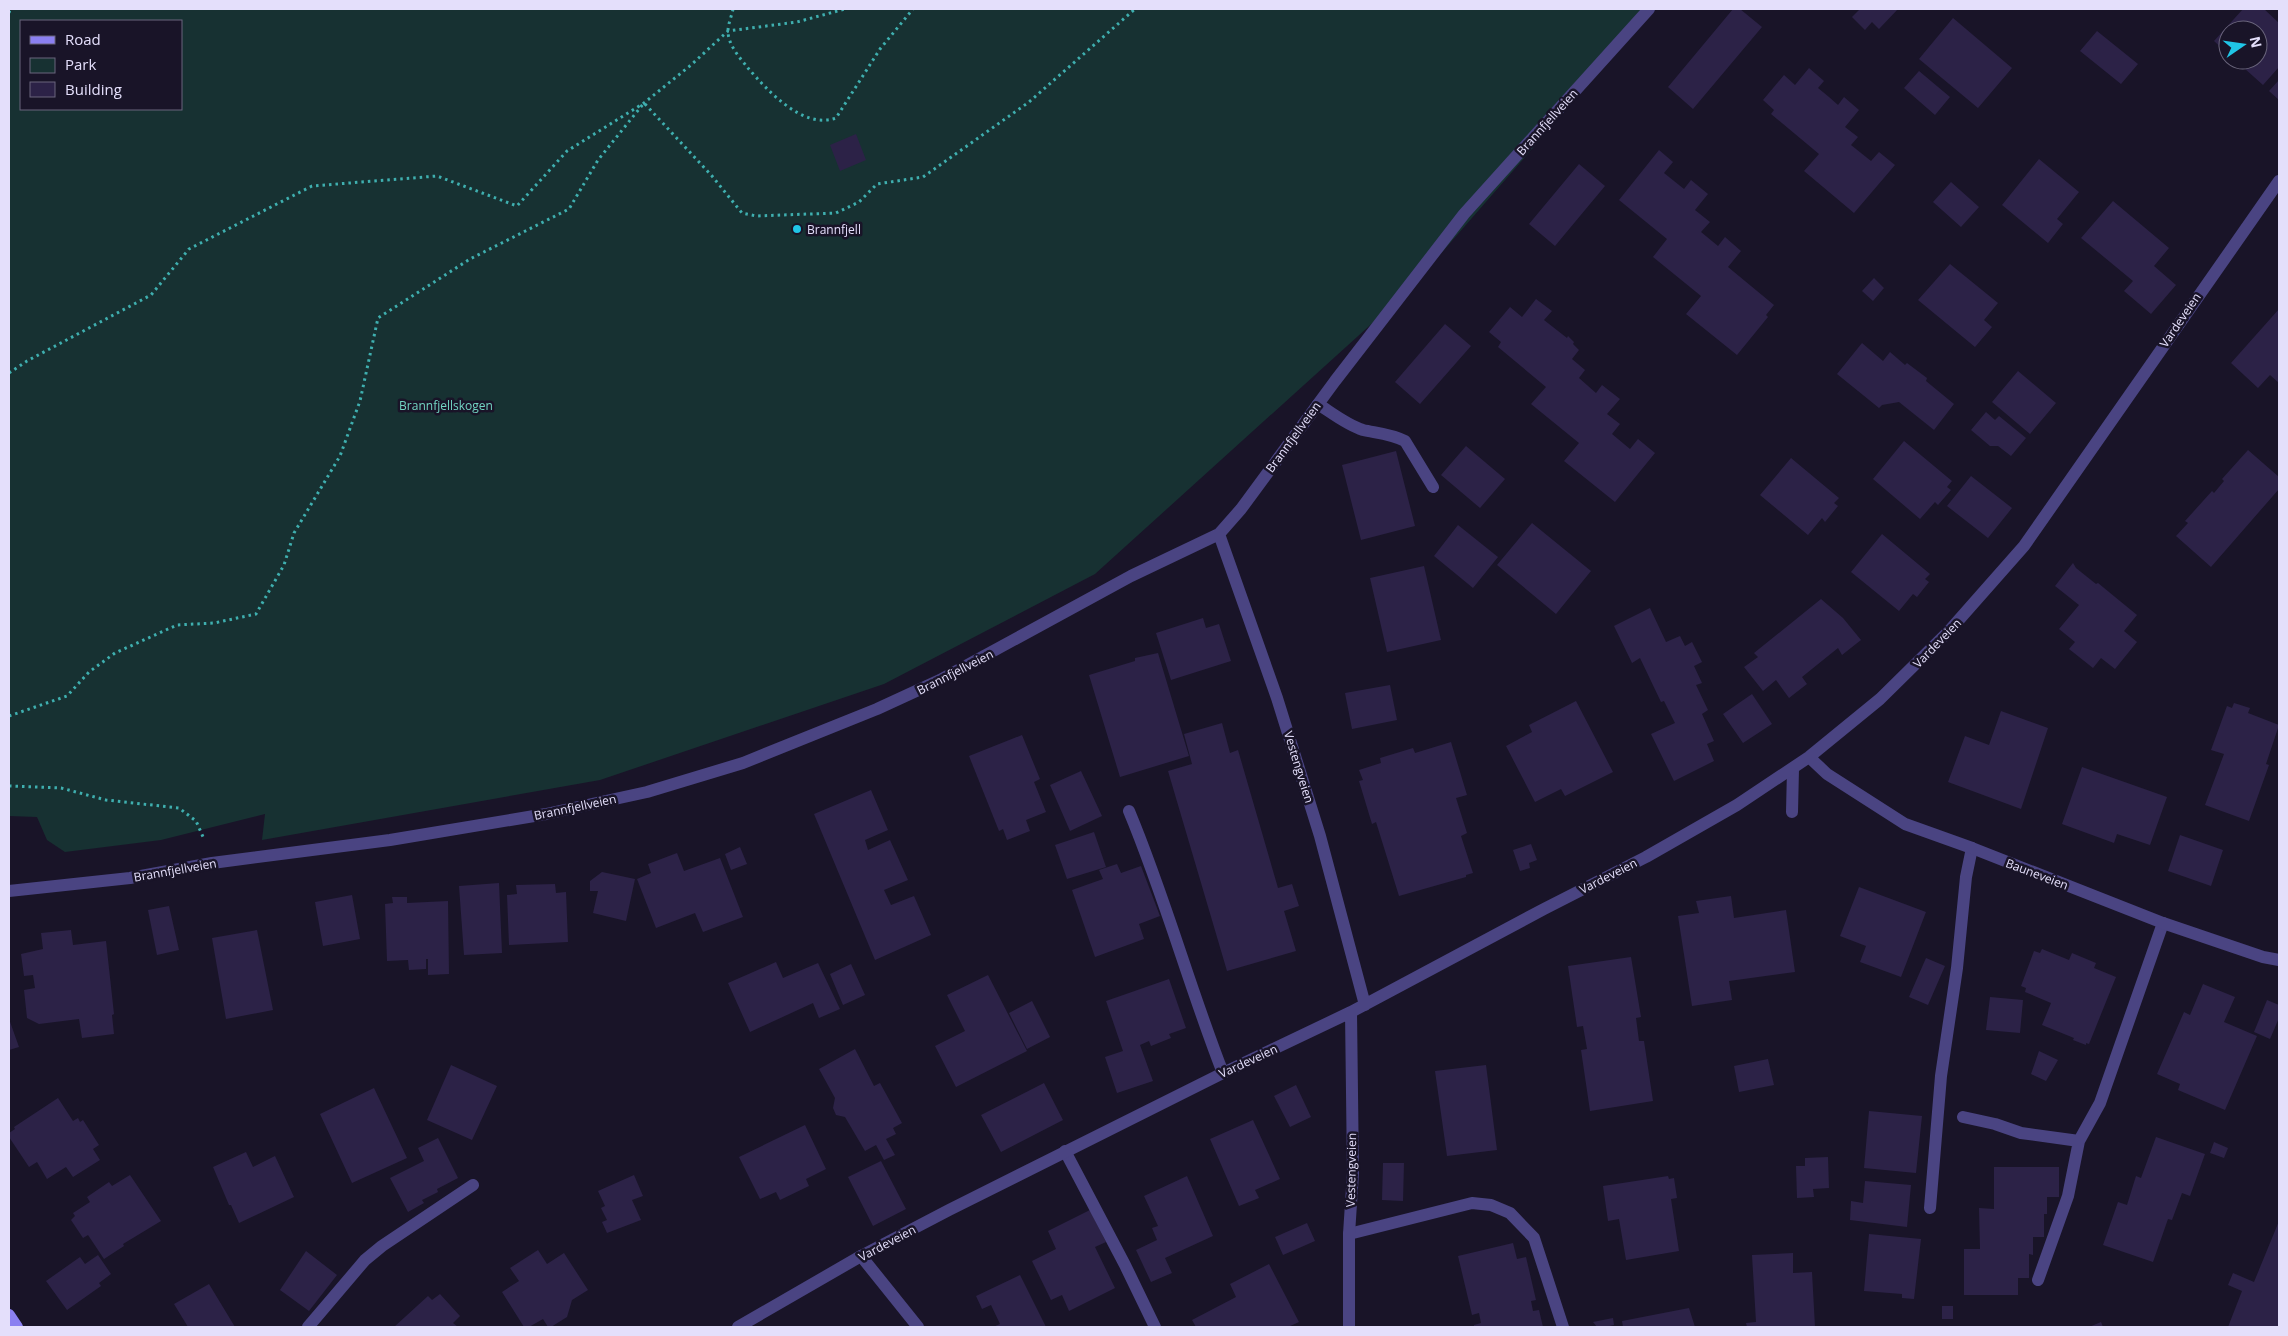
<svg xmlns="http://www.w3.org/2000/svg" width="2288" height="1336" font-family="'Open Sans',sans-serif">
	<rect width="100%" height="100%" fill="#191428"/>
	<path fill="#173132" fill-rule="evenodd" d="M9,9H1654L1410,289L1095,574L884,684L600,780L262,840L265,814L161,840L65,852L47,840L37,817L9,816ZM21,21H181V109H21Z"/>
	<path fill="#2c2247" d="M1733,9H1740L1762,27L1693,109L1668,87Z
		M1860,9H1898L1879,29L1872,22L1865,30L1852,17Z
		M2243,9H2264L2279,23V67L2263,85L2235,60H2258V30H2228V54L2214,41Z
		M1953,18L2012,68L1978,108L1919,59Z
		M2097,31L2138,64L2121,84L2080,51Z
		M1809,68L1824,81L1818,88L1829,97L1838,105L1844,97L1859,110L1845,127L1858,137L1851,145L1871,161L1879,152L1895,165L1854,213L1804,171L1819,154L1771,114L1774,110L1763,100L1784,75L1795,85Z
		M1919,71L1950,97L1935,115L1904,88Z
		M2279,80V100L2269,91Z
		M856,134L866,160L840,171L830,145Z
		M1659,150L1673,162L1664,173L1684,189L1691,180L1708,194L1695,210L1710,222L1701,232L1718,246L1725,237L1741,251L1728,267L1774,305L1766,315L1768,317L1737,355L1686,314L1701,296L1653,257L1667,239L1619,200Z
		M2039,159L2079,192L2057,219L2063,224L2048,243L2002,205Z
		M1579,164L1605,186L1555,246L1529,224Z
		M1951,182L1979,207L1961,227L1933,202Z
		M2113,201L2169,248L2154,266L2176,285L2151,314L2124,291L2133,281L2081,238Z
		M1950,264L1998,303L1984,320L1992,327L1975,347L1918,300Z
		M1874,278L1884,288L1873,301L1862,291Z
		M1536,299L1552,311L1544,320L1567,338L1568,336L1574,342L1573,344L1579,350L1572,359L1585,370L1579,378L1596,393L1602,385L1620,399L1607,414L1620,424L1612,434L1630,449L1638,439L1655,453L1615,502L1564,461L1579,443L1531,404L1546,387L1498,347L1501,342L1489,332L1510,307L1522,317Z
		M2279,309V383L2270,375L2258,388L2231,363Z
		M1445,324L1471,346L1420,404L1395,382Z
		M1862,343L1883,361L1890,352L1905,365L1907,363L1927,378L1926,381L1954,404L1934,430L1899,402L1882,405L1879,408L1837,374Z
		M2018,371L2056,403L2030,434L1992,402Z
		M1986,412L1995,420L1999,416L2026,438L2011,456L1998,446H1990L1971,430Z
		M1904,441L1952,481L1947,487L1951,490L1938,505L1935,502L1920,519L1873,479Z
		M1466,446L1505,479L1480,508L1441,475Z
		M2248,450L2279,477V489L2211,567L2176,536L2188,523L2185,521L2212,491L2214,493L2224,481L2222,479Z
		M1396,451L1415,526L1361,540L1342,465Z
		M1791,458L1839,498L1834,503L1838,506L1825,522L1822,518L1808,535L1760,495Z
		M1971,476L2012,508L1988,538L1947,506Z
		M1532,523L1591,571L1556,614L1497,565Z
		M1458,525L1498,557L1473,588L1434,556Z
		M1882,534L1930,574L1925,579L1929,582L1917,597L1913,594L1899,611L1851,572Z
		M2073,563L2076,568L2096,584L2098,583L2137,615L2124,631L2137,642L2115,669L2101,658L2093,668L2069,649L2075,642L2059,629L2079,605L2055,586Z
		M1424,566L1441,640L1387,652L1370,578Z
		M1821,599L1843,618L1861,640L1842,655L1838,648L1802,677L1807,684L1789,698L1776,680L1763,691L1744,667L1758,657L1754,653Z
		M1650,608L1666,642L1680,636L1685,646L1692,642L1702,662L1694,666L1702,683L1696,685L1708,710L1702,714L1714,741L1707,744L1714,761L1674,781L1651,734L1675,723L1664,701L1661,702L1640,658L1632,663L1614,626Z
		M1203,618L1206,628L1219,624L1231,661L1171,680L1156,633Z
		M1158,653L1189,756L1120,777L1089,675L1135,661V658Z
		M1390,685L1397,720L1352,729L1345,693Z
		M1752,694L1772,724L1743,743L1723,714Z
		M1576,701L1613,772L1565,796L1561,789L1535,802L1506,746L1532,732L1529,725Z
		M2234,703L2250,708L2248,713L2279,725L2266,764L2269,765L2249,821L2205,805L2224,754L2211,750L2227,706L2232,708Z
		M2001,711L2048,728L2021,809L1948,782L1965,736L1989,745Z
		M1222,723L1230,753L1238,750L1278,888L1292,884L1299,906L1284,911L1296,951L1227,971L1168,771L1192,764L1184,734Z
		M1022,735L1040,779L1034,782L1046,812L1026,820L1030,831L1007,840L1003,829L999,831L969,756Z
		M1451,742L1467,795L1456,798L1467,833L1461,836L1473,873L1466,875V877L1399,896L1376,822L1372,824L1359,781L1363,780L1359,770L1381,763L1380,758L1413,748L1415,753Z
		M2082,767L2167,797L2150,845L2117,834L2114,843L2062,824Z
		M1081,771L1102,816L1070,831L1050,785Z
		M871,790L888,830L865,840L868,850L890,840L908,880L884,890L891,905L914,896L931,935L875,960L814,814Z
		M1094,832L1106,867L1067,879L1055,845Z
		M2180,835L2223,850L2211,886L2168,871Z
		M1531,844L1537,860L1529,863L1530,868L1520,871L1513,850Z
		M740,847L747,864L731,870L725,854Z
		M677,853L684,871L720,858L743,917L703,932L695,913L656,928L637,879L651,873L648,864Z
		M1117,864L1121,873L1141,866L1160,916L1139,924L1144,939L1095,957L1072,890L1103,879L1099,870Z
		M602,872L635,879L626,921L593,913L598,891H590V881Z
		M499,883L502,953L464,955L459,886Z
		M555,884L556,893L566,892L568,942L509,945L507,895L517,894L516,885Z
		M1859,887L1926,912L1901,977L1860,962L1866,946L1840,936Z
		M352,895L360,939L323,946L315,902Z
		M1731,896L1734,918L1786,910L1795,972L1729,981L1732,1000L1692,1006L1678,916L1699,913L1696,901Z
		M392,897H407V903L448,901L449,974L428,975V959H426V969L409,970L408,960L387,961L385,904L393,903Z
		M169,906L179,950L157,955L148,910Z
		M71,930L73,945L106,941L114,1014L112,1015L114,1034L82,1038L79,1019L39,1024L27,1018L24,990L35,988L33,975L24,976L21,954L43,949L41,933Z
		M257,930L273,1010L226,1019L212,938Z
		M2042,949L2069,960L2072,953L2096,963L2094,968L2116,977L2089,1044L2086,1043V1045L2073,1040L2074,1038L2042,1025L2051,1003L2025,992L2026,988L2021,986L2034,951L2040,953Z
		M1631,957L1641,1017L1636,1018L1639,1041H1644L1653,1101L1590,1111L1581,1050L1587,1049L1583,1026L1577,1027L1568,966Z
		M1926,958L1945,966L1928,1005L1909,997Z
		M776,962L783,978L818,963L840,1009L819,1018L813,1003L750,1032L728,983Z
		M851,964L865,995L843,1005L830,974Z
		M988,975L1027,1051L956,1087L935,1046L965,1031L947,995Z
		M1169,979L1186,1028L1169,1034L1171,1038L1151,1046L1149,1041L1140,1045L1153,1081L1117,1093L1105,1057L1123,1051L1106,1001Z
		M2203,984L2235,997L2224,1022L2257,1036L2225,1110L2178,1090L2180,1084L2157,1074L2184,1012L2190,1015Z
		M1990,997L2023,1000L2020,1033L1986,1030Z
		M2267,1000L2279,1005V1018L2270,1039L2254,1032Z
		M1032,1001L1050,1037L1027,1049L1009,1013Z
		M9,1019L19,1047L9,1050Z
		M855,1049L874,1086L880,1083L902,1123L893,1128L896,1134L886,1139L895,1155L884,1160L876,1145L865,1151L845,1117L836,1115L833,1108L835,1098L819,1069Z
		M2039,1051L2058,1060L2046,1081L2031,1074Z
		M1768,1059L1774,1085L1739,1092L1734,1066Z
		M451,1065L497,1086L472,1140L427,1120Z
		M1486,1065L1497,1150L1447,1156L1435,1071Z
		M1044,1083L1063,1120L1001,1152L981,1115Z
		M1296,1085L1311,1117L1290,1127L1274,1096Z
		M374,1088L407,1158L352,1183L320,1114Z
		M58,1098L73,1121L78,1118L80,1122L83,1120L99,1145L93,1149L100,1160L73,1177L66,1167L47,1179L37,1162L29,1167L9,1137V1133L15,1129L14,1127Z
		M1869,1111L1922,1116L1916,1173L1864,1168Z
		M1253,1120L1280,1179L1255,1190L1259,1198L1239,1206L1210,1139Z
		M805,1125L826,1169L806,1179L809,1186L780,1200L776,1192L760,1199L739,1157Z
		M2156,1137L2205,1154L2190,1196L2182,1193L2172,1220L2168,1219L2153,1262L2103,1245L2118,1202L2127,1205L2136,1176L2141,1178Z
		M438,1138L458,1178L437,1189L438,1192L422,1200L424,1203L408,1212L390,1178L424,1161L418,1148Z
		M2214,1142L2228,1148L2224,1158L2210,1153Z
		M246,1152L253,1167L275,1156L294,1197L239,1223L231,1205H229L213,1167Z
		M1828,1157L1829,1188L1813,1189L1814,1197L1797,1198L1796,1166H1805V1158Z
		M881,1161L906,1209L873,1226L848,1177Z
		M1383,1163H1404L1403,1201L1382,1200Z
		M1994,1167H2059V1197H2047V1214H2044V1237H2033V1255L2029,1254V1278H2018V1295H1964V1249H1980L1979,1208L1994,1209Z
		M130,1175L161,1221L123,1244L124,1246L104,1259L88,1235L83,1238L71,1220L75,1216L73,1213L90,1202L87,1197L109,1182L112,1186Z
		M634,1175L643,1196L632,1200L641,1220L607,1233L602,1222L607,1220L601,1208L605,1206L598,1191Z
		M1187,1176L1213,1236L1165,1258L1172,1273L1151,1282L1136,1250L1157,1240L1152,1228L1158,1226L1144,1196Z
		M1668,1176L1669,1179L1674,1178L1677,1198L1671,1199L1679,1251L1626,1260L1619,1219L1608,1221L1603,1186Z
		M1865,1181L1911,1185L1907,1227L1850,1220L1851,1201L1863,1203Z
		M1090,1210L1106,1242L1095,1247L1115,1288L1069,1311L1062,1295L1051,1300L1032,1261L1056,1249L1048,1231Z
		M2279,1221V1327H2228L2242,1291L2228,1285L2233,1273L2254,1282Z
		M1307,1223L1315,1241L1283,1255L1275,1237Z
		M1869,1234L1921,1239L1914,1299L1902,1298V1294L1864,1291Z
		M1513,1243L1517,1259L1526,1257L1536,1300L1531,1301L1533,1311L1539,1310L1543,1327H1474V1325L1481,1323L1479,1313L1472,1315L1458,1256Z
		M538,1250L547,1264L564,1253L588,1290L572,1300L567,1317L551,1327H548L543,1319L529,1327H524L502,1292L519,1281L510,1268Z
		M306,1251L337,1275L309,1311L280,1290Z
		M1793,1253V1273L1812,1272L1815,1327H1747L1746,1323L1756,1322L1752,1255Z
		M98,1255L111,1274L99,1283L101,1286L67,1310L46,1281L80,1257L85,1264Z
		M1269,1264L1299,1322L1288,1327H1196L1192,1320L1236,1297L1230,1284Z
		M1020,1275L1046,1327H993L1000,1324L991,1305L982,1309L976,1296Z
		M209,1284L235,1327H188L174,1304Z
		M440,1294L460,1316L453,1323L458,1327H394L428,1296L432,1300Z
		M1942,1306H1953V1319H1942Z
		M1689,1308L1695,1327H1623L1622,1321Z
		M1613,1318L1614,1325L1605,1327H1597L1593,1322Z
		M2101,1322L2103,1327H2089Z"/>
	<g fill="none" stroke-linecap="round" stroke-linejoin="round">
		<path stroke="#3fafaf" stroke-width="3" stroke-dasharray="2.5 4" stroke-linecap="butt" d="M733,9C732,15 728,24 728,31C728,45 740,58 748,68C767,90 803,130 836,118L880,49L913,9
			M9,13L10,9
			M9,373L27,361L151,295L189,249L312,186L437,176L517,206L567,151L644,103L691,65L728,31L797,22L845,9
			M9,716L67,696L89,672L115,653L177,625L214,623L256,614L284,565L294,533L340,456L360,401L378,318L470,259L569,209L598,160L644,103L712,176L742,213L756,216L836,213L859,202L877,184L923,177L1029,102L1135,9
			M9,786L61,788L106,800L179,808L196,821L204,839"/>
		<path stroke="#4a4482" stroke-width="12" d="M1318,404C1332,413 1347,425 1363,430C1377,433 1392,434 1405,441L1433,487
			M1129,811C1165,897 1189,986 1223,1073
			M1792,812L1793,769
			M1963,1117L1995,1124L2021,1133L2079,1141L2100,1103L2163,923
			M1065,1151L1125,1265L1155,1327
			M1930,1208L1941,1076L1957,968L1966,877L1972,848
			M1349,1234L1472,1203L1491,1205L1510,1213L1534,1238L1563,1327
			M861,1256L918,1327
			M2038,1280L2068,1196L2079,1141
			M308,1327L365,1260L382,1246L473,1185"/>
		<path stroke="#4a4482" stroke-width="12" d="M1219,534L1277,698L1320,836L1365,1005
			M1809,757L1827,774L1905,824L1972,848L2163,923L2263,957L2279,960
			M9,891L130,878L212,863L390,840L546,814L647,792L743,763L877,709L940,680L1131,576L1219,534L1241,509L1335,381L1464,214L1649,9
			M738,1327L861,1256L949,1210L1223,1073L1351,1012L1544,909L1646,857L1737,805L1809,757L1880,699L1949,631L2024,546L2279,181
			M1349,1327V1234L1353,1173L1351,1012"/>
		<path stroke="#8b80f1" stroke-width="12" d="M9,1315L17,1327"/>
	</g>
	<circle fill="#20c5e6" stroke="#191428" stroke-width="2" cx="797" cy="229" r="5"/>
	<g text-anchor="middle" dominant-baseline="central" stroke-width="5" stroke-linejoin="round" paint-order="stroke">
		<g font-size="12" fill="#e4dffb" stroke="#191428">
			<text transform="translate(1547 122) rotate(-48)">Brannfjellveien</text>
			<text transform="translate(2180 320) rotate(-56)">Vardeveien</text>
			<text transform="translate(1293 437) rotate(-54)">Brannfjellveien</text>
			<text transform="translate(1937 643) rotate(-46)">Vardeveien</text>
			<text transform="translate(955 672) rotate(-27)">Brannfjellveien</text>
			<text transform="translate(1299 767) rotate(73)">Vestengveien</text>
			<text transform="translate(575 807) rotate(-12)">Brannfjellveien</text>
			<text transform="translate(175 870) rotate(-10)">Brannfjellveien</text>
			<text transform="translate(2037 874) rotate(21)">Bauneveien</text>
			<text transform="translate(1608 876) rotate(-27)">Vardeveien</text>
			<text transform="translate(1248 1061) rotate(-25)">Vardeveien</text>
			<text transform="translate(1351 1170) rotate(-89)">Vestengveien</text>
			<text transform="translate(887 1243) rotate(-28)">Vardeveien</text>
		</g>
		<g font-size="12" fill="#e4dffb" stroke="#191428" text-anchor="start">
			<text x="807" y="229">Brannfjell</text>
		</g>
		<g font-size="12" fill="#72d4c2" stroke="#191428">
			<text x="446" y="405">Brannfjellskogen</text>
		</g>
	</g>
	<rect width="2288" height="1336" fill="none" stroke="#e4dffb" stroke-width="20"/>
	<rect x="20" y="20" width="162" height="90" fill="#191428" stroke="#6a657c"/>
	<rect x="30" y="36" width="25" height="8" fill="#8b80f1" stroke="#6a657c"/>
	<text x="65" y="45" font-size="15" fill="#e4dffb">Road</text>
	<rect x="30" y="58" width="25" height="15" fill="#173132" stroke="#6a657c"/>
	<text x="65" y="70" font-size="15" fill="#e4dffb">Park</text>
	<rect x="30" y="82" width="25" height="15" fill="#2c2247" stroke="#6a657c"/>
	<text x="65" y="95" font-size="15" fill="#e4dffb">Building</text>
	<g transform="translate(2243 45) rotate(77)"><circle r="24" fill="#191428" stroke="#6a657c"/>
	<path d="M0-4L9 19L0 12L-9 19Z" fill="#20c5e6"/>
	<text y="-8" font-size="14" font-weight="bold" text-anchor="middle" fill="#e4dffb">N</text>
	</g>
</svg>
